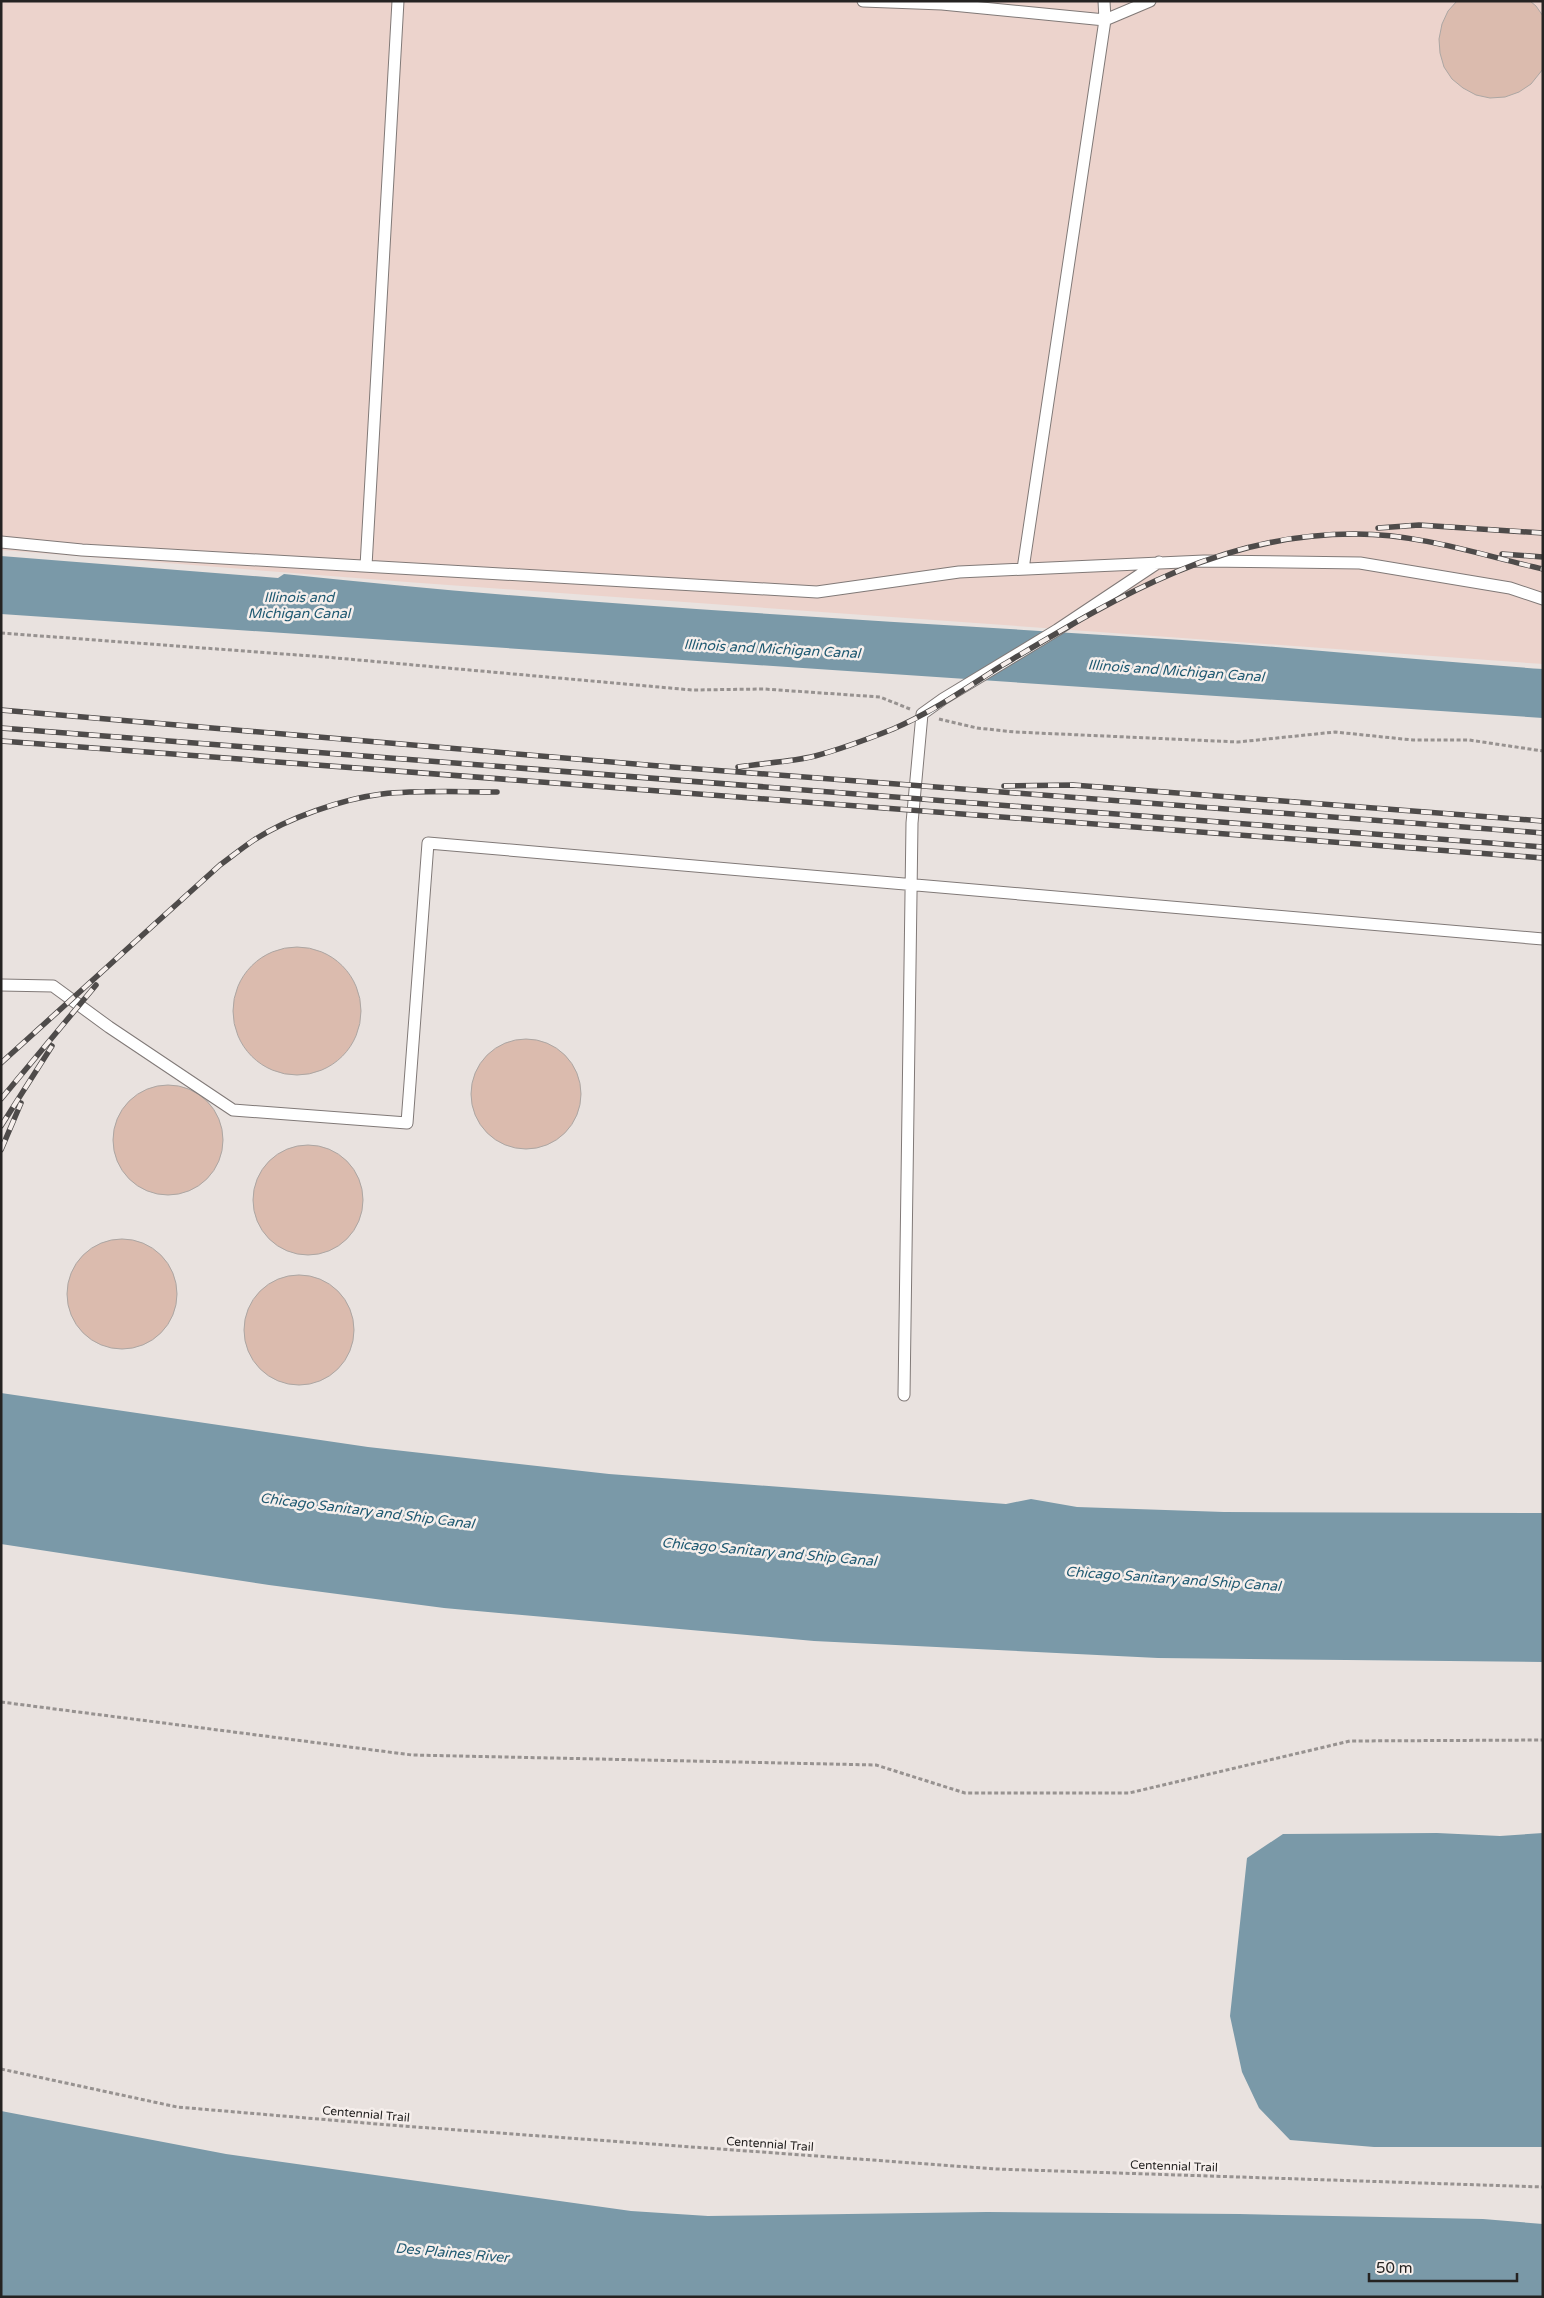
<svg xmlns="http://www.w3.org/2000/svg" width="1544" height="2298" font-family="'Varela Round',sans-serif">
	<rect width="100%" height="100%" fill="#e9e2df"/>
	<path fill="#ecd3cc" d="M1,1H1543V664L407,582L1,550Z"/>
	<path fill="#7a99a8" d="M1,556L278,578L284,574C582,606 882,620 1182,640C1302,648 1422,661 1543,669V718L1,614Z
		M1,1393L368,1447L609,1474L1006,1504L1031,1499L1077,1507L1224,1512L1543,1513V1662L1158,1658L814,1641L444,1608L269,1585L1,1544Z
		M1437,1833L1500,1836L1543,1833V2147H1374L1290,2140L1259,2108L1242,2072L1230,2016L1247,1858L1283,1834Z
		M1,2111L226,2154L631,2211L708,2216L987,2212L1239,2214L1483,2219L1543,2224V2297H1Z"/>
	<path fill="#dbbbae" stroke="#aca6a3" d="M1457,1H1530L1536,6L1543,16V69L1531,84L1519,92L1505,97L1490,98L1476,95L1463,88L1452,79L1444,67L1440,53L1439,39L1442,24L1448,11Z
		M233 1011a64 64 0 1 1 128 0a64 64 0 1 1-128 0Z
		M471 1094a55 55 0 1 1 110 0a55 55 0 1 1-110 0Z
		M113 1140a55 55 0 1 1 110 0a55 55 0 1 1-110 0Z
		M253 1200a55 55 0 1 1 110 0a55 55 0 1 1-110 0Z
		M67 1294a55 55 0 1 1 110 0a55 55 0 1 1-110 0Z
		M244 1330a55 55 0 1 1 110 0a55 55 0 1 1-110 0Z"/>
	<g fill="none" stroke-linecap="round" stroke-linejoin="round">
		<defs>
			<path id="lane" d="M863,1L942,4L1105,20L1150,1
				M1,542L82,550L817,592L959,572L1204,561L1360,563L1510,588L1543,599
				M366,566L398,1
				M1023,569L1105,20L1104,1
				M1,985L53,986L109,1027L233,1110L407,1123L428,843L1543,939
				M904,1395L912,823L922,714L943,699L1057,630L1159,562"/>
		</defs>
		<use href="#lane" stroke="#807977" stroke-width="13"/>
		<path stroke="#979290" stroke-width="3" stroke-dasharray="4 2.5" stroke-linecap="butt" d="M1,633L325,657L692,690L764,689L880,697L910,709
			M939,719L977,728L1015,732L1238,742L1335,732L1413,740H1469L1543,751
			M1,1702L412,1755L876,1765L965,1793H1129L1350,1741L1543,1740
			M1,2069L177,2107L389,2125L996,2169L1543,2187"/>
		<use href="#lane" stroke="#fff" stroke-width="11"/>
		<defs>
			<path id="rail" d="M1378,528L1419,525L1543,533
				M1502,554L1543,557
				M1,710L659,766L1543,833
				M1,728L1543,847
				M1,741L1543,858
				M738,767C763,763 791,762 815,756C841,749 868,739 893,729C931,713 966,688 1001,666C1114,599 1220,533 1356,534C1420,534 1481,555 1543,569
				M1004,786L1073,785L1543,821
				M1,1063L220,865C231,857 242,848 254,840C288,818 342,799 382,794C420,790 459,792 497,792
				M1,1099L96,985
				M1,1126L52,1046
				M1,1150L21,1103"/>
		</defs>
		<use href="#rail" stroke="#4e4b4a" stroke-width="5.5"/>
		<use href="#rail" stroke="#f6efec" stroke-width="4" stroke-dasharray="11" stroke-linecap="butt"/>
	</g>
	<g text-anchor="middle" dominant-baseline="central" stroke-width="5" stroke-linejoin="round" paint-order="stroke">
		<g font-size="12" fill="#252322" stroke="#f6efec">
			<text transform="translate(366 2114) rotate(5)">Centennial Trail</text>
			<text transform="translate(770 2144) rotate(4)">Centennial Trail</text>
			<text transform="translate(1174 2166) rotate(2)">Centennial Trail</text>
		</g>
		<g font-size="14" font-style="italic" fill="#205a72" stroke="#f6efec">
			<text x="299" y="597">Illinois and<tspan x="299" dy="16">Michigan Canal</tspan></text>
			<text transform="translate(772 649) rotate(3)">Illinois and Michigan Canal</text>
			<text transform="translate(1176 671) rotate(4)">Illinois and Michigan Canal</text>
			<text transform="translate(367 1511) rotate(7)">Chicago Sanitary and Ship Canal</text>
			<text transform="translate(769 1552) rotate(5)">Chicago Sanitary and Ship Canal</text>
			<text transform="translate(1173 1579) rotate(4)">Chicago Sanitary and Ship Canal</text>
			<text transform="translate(452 2253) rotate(5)">Des Plaines River</text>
		</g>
	</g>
	<rect width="1544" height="2298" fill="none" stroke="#252322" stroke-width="5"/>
	<path d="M1369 2273v8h148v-8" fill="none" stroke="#252322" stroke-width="2.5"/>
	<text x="1376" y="2273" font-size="15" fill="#252322" stroke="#f6efec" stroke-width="4" paint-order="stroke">50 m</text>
</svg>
